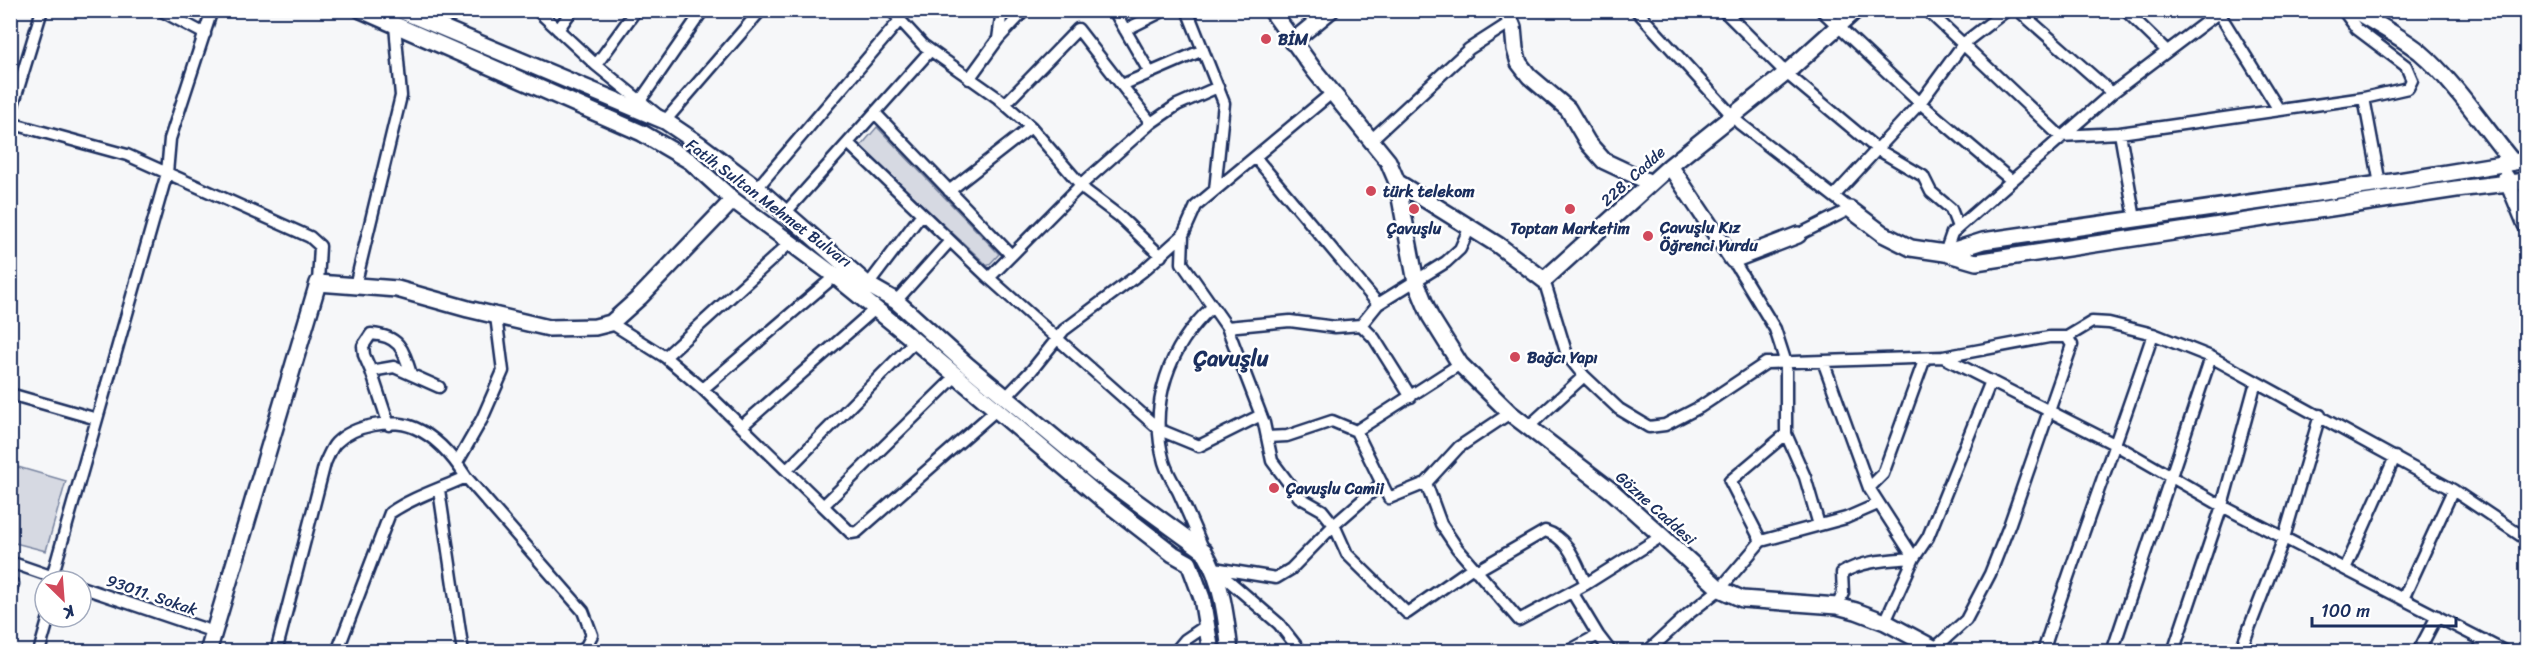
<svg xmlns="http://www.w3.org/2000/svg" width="2537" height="662" font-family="Sriracha,sans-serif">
	<rect width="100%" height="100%" fill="#f6f7f9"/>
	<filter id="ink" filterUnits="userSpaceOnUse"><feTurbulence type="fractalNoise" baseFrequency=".0167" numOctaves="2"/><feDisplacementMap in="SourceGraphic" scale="12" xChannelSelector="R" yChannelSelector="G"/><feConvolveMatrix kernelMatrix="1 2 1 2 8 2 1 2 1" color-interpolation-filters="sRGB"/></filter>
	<g filter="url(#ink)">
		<path fill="#d6d9e2" stroke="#7884a0" stroke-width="1.5" d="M877,127L999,254L988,266L860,147Z
			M11,465L66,481L46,551L11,542Z"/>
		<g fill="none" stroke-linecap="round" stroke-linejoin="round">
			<defs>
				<path id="street" d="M160,10L205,34
					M537,10L596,65L665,121L761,10
					M891,10L923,45L998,98L1031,127L1086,191L1119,216L1161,256
					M1187,10L1224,103L1215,190
					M1636,10L1739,123L1850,209L1798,235
					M1723,10L1786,73L1877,149L1923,176L1931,192L1951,209L1958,227
					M1821,10L1920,103L2011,180
					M1927,10L2060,136L2120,133L2364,98
					M2018,10L2112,93
					M2125,10L2167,51
					M2217,10L2279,110
					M2343,10L2357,29L2406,66L2412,80L2408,88L2364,98L2380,184
					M1116,14L1150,73
					M558,30L572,10
					M1125,30L1165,10
					M998,39L1002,10
					M596,65L636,10
					M969,79L998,39L1025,10
					M1122,85L1203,50
					M640,101L703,10
					M1005,104L1078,29L1151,123
					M875,113L1011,255
					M10,115L42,10
					M10,123L127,155L310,237L320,246L318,283
					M2120,133L2135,219
					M1372,139L1469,49L1511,22
					M848,143L989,278L1160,430L1199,446L1261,415
					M1255,157L1378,304
					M757,188L900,20
					M949,191L1031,127
					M1834,196L1920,103L1964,43L2007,10
					M786,212L930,51
					M1183,235L1182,263L1227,327L1264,423L1272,461L1299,497L1322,510L1334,525L1347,554L1407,613L1473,567
					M1945,253L1952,233L2112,93L2222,10
					M1733,260L1775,329L1786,363V434L1730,481L1761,541
					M989,278L1081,185L1151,123L1177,105L1218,87
					M1544,280L1567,355L1584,376L1619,409L1649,427L1665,425L1700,407L1766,363L1943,357L2049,337H2067L2092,322L2109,323L2153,334L2211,357L2453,490L2526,539
					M868,285L921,215
					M355,286L401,96L395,25
					M896,301L949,242
					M611,323L665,357L703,389L851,533L857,532L995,411
					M1361,325L1374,338L1411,397
					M1227,327L1290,321L1335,327L1361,325L1378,304L1446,262L1460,249L1470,227
					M665,357L791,242
					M1943,357L2116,445L2222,506L2506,652
					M1823,361L1869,488L1914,558L1885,622
					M371,371L364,355L363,346L371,334C400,336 403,349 411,374
					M703,389L835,276
					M10,394L97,419
					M1007,396L1032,370L1064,330L1143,271L1183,235L1196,206L1333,92
					M389,425L371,371L394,367L439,387
					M742,426L875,309
					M1528,427L1584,376
					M1356,431L1460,364
					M1786,434L1805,477L1819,525
					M1267,437L1287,436L1332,421L1356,431L1389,498L1426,483L1459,447L1510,413
					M457,463L482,419L503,371L496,316
					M787,470L915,341
					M1426,483L1441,524L1457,548L1519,620L1586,584L1662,536
					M1869,488L1883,474L1925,358
					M439,490L463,652
					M824,505L957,375
					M1204,551C1196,531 1187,511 1178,491C1173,482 1167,472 1164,462C1148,404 1169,346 1212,307
					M10,562L65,581
					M1214,568L1276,578L1291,569L1334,525L1382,483
					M1214,568L1279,624L1301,652
					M2345,569L2395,457
					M1476,571L1545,531C1569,538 1576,563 1586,584
					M52,577L167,173L170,139L212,10
					M81,587L214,632
					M10,592L13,584
					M1572,592L1598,635L1611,652
					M2403,599L2453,490
					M1837,606L1843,593L1842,573C1863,560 1890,560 1914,558L1928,537L1991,381
					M1935,648L1966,620L1990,574L2009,526L2072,345L2067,337
					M39,652L49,617
					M276,652L325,463C328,457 331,448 336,443C354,425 392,418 415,428C436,437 454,458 466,477L583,611L592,635L583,652
					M337,652L390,513C413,497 440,489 466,477
					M496,652H527
					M1175,652L1185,640L1207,625
					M1567,652L1598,635
					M1647,652L1687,615L1720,589L1761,541L1846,518L1878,504
					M2043,652C2077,545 2118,440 2153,334
					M2112,652L2211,357
					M2173,652L2222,506L2254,389L2258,383
					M2240,652L2284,538L2320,415
					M2418,652L2437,616
					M2478,652L2484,640"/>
				<path id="secondary" d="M361,10L642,133L690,161L733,200L835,276L915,341L1101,498L1173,554L1189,563L1202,598L1211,652
					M400,10L665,121L699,144L757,188L868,285L896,301L967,365L1097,473L1204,551C1222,581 1226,617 1230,652
					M1271,10L1314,70L1388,161L1397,182L1416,282L1430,316L1460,364L1510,413L1613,492L1720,589L1742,599L1837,606L1856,611L1885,622L1941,652
					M1506,10L1513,27L1515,49L1519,63L1529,76L1568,109L1588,143L1604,161L1651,183
					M2354,10C2376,24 2400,36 2420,52C2454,81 2483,126 2512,161
					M1292,42L1331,10
					M1670,166L1733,260L1798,235
					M2506,177L2526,225
					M1397,182L1498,245L1544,280L1670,166L1786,73L1856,10
					M1850,209L1883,234L1911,248L1945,253L1976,262L2456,189L2526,181
					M1945,253L1983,241L2380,184L2526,160
					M208,652L318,283L397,289L468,309L549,328L595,327L611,323L640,297L733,200"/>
			</defs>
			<use href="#street" stroke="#1b2f5e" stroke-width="15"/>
			<use href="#secondary" stroke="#1b2f5e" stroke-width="20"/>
			<use href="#street" stroke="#fff" stroke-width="10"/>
			<use href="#secondary" stroke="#fff" stroke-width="15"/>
		</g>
	</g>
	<g fill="#d1495b" stroke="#fff" stroke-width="2">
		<circle cx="1266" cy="39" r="6"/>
		<circle cx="1371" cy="191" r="6"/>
		<circle cx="1414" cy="209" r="6"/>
		<circle cx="1570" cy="209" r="6"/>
		<circle cx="1648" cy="236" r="6"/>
		<circle cx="1515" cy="357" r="6"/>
		<circle cx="1274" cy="488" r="6"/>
	</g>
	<g text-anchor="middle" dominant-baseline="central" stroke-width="5" stroke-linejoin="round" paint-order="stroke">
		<g font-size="16" font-weight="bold" fill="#1b2f5e" stroke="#fff" text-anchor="start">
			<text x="1278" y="39">BİM</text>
			<text x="1383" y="191">türk telekom</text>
			<text x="1660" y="227">Çavuşlu Kız<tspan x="1660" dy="18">Öğrenci Yurdu</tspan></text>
			<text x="1414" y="228" text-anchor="middle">Çavuşlu</text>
			<text x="1570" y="228" text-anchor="middle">Toptan Marketim</text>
			<text x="1527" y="357">Bağcı Yapı</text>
			<text x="1286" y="488">Çavuşlu Camii</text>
		</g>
		<g font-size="16" fill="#1b2f5e" stroke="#fff">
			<text transform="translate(1633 176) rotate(-42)">228. Cadde</text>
			<text transform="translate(769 203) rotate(37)">Fatih Sultan Mehmet Bulvarı</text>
			<text transform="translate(1656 508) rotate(42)">Gözne Caddesi</text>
			<text transform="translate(152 595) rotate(19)">93011. Sokak</text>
		</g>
		<g font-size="22" font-weight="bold" fill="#1b2f5e" stroke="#fff">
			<text x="1231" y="358">Çavuşlu</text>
		</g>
	</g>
	<rect width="2537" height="662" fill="none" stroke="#fff" stroke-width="36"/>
	<rect x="18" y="18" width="2501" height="626" fill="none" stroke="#1b2f5e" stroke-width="2" filter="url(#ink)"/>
	<g transform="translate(63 599) rotate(155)"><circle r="28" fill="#ffffff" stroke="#a4acbf" stroke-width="1.5"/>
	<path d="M0-4.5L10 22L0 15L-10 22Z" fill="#d1495b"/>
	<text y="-9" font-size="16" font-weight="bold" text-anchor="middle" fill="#1b2f5e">K</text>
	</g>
	<path d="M2312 617v9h144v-9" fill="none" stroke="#1b2f5e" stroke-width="3"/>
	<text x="2321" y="617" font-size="18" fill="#1b2f5e" stroke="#ffffff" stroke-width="4.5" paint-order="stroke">100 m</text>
</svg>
